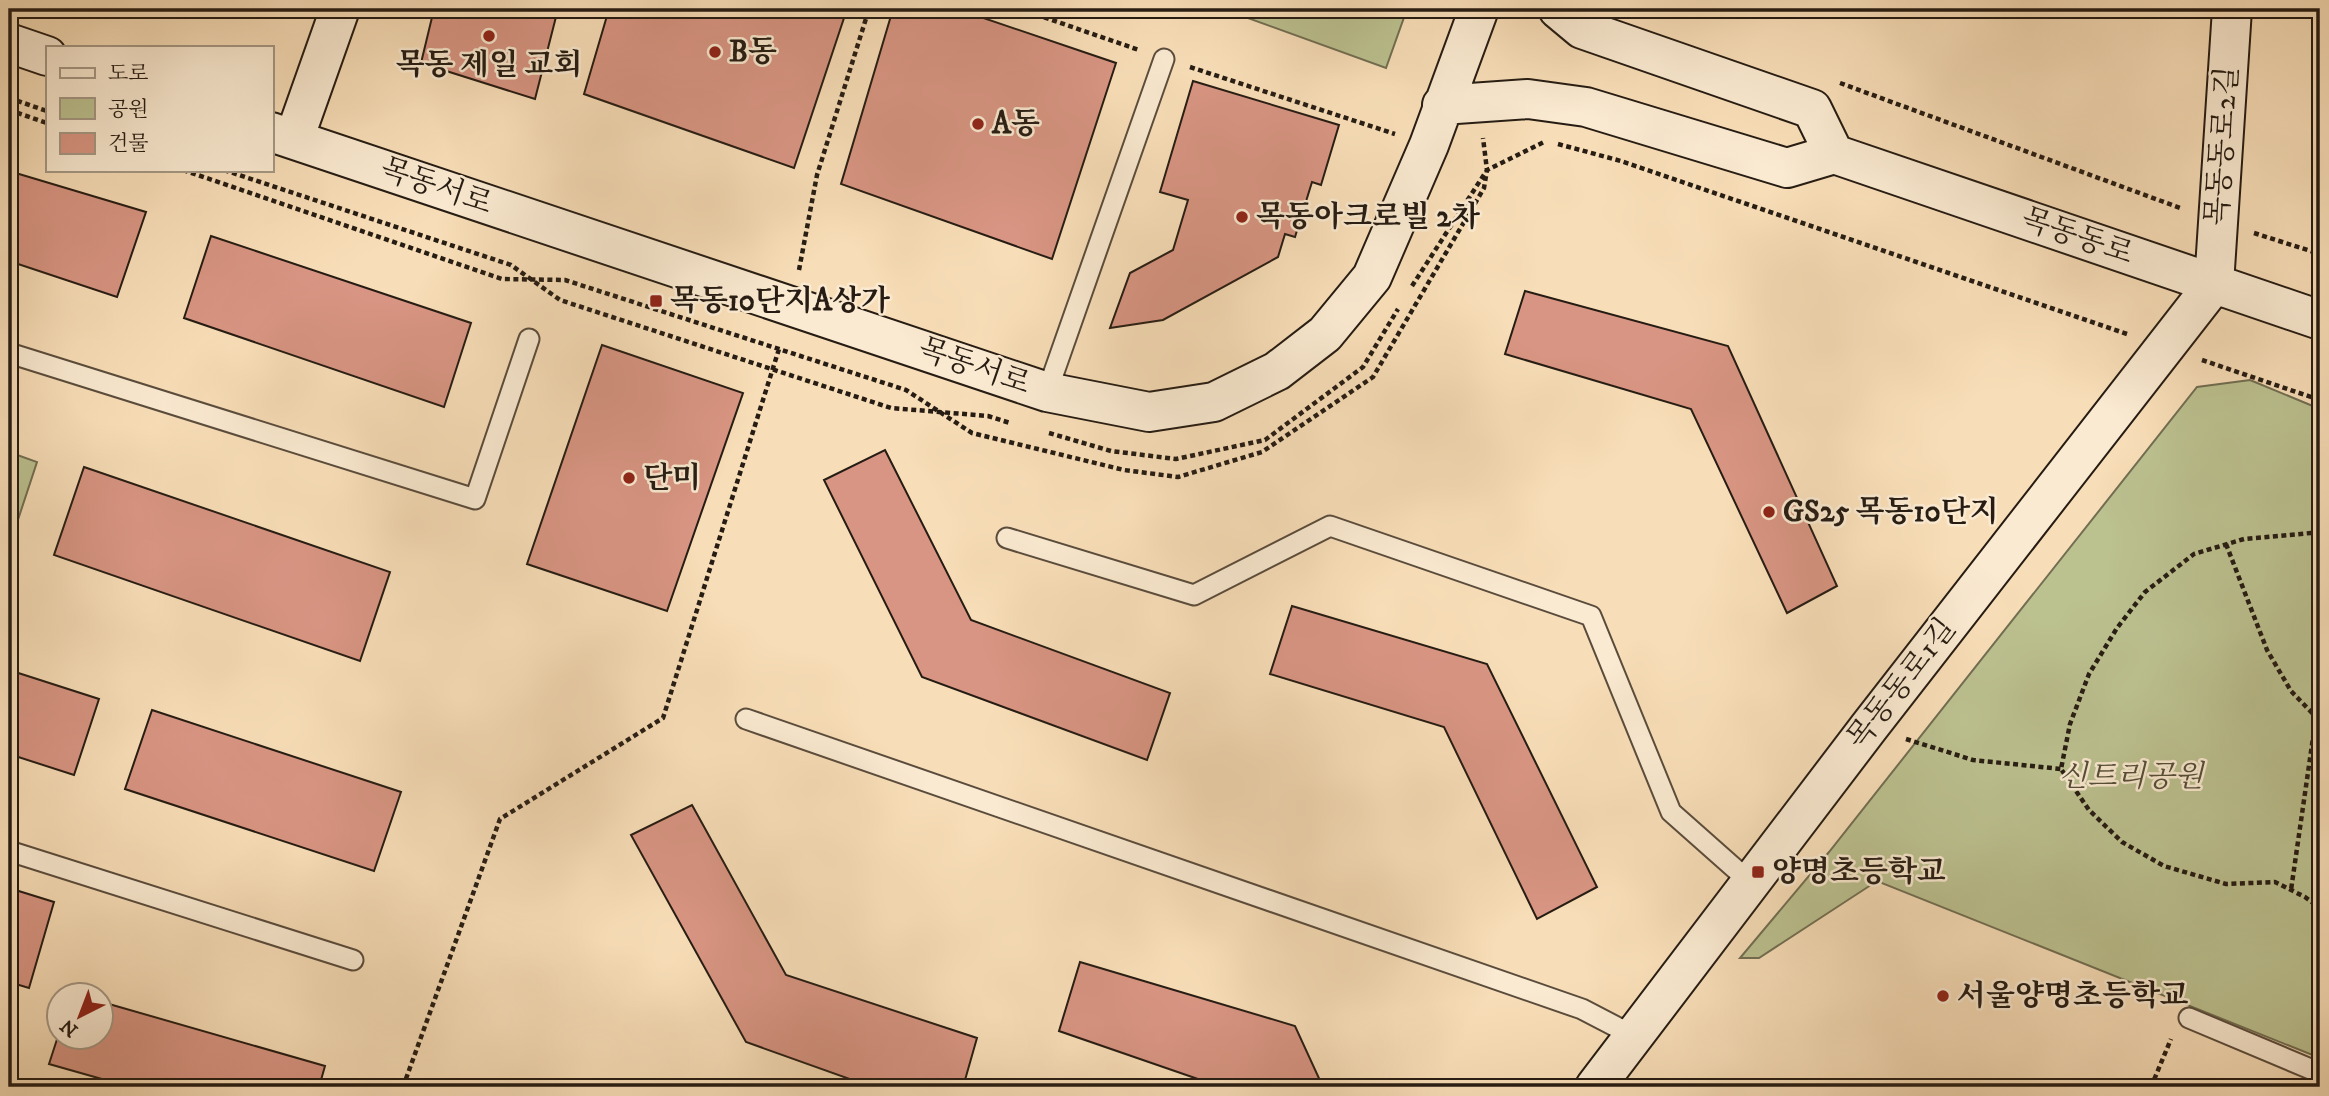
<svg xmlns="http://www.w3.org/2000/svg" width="2329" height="1096" font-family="'IM FELL DW Pica','Noto Serif KR',serif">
	<rect width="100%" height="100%" fill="#f8deb8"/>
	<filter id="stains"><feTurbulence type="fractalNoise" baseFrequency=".00286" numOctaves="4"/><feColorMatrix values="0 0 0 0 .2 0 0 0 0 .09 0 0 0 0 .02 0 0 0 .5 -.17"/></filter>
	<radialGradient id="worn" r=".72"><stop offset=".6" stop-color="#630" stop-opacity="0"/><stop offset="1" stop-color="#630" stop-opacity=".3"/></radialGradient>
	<path fill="#bcc190" stroke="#716e52" stroke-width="2" d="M1223,9H1407L1386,68Z
		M2250,380L2320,409V1058L1877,881L1759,958H1740L1829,852L2197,387Z
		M9,452L37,462L9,547Z"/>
	<path fill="#d89583" stroke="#261c13" stroke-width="2" d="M434,9H558L535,99L421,63Z
		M609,9H847L794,168L584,94Z
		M893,9H957L1116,63L1052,259L841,184Z
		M1193,81L1339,125L1321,185L1312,182L1295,237L1285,234L1278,257L1163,320L1110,328L1130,273L1173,250L1188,200L1160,192Z
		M9,171L146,212L117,297L9,261Z
		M211,236L471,323L444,407L184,318Z
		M1525,291L1728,346L1837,586L1787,613L1691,409L1505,354Z
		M602,345L743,393L667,611L527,564Z
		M885,450L971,620L1170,693L1147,760L922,677L824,480Z
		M84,467L390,572L360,661L54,555Z
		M1292,606L1487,664L1597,887L1537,919L1444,727L1270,674Z
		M9,670L99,699L74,775L9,754Z
		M152,710L401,792L374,871L125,789Z
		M692,805L786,975L977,1038L963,1087H872L746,1042L631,835Z
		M9,888L54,902L29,988L9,982Z
		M1080,962L1295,1026L1323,1087H1221L1059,1031Z
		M102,1002L325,1066L319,1087H130L49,1064L60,1030V1036H102Z"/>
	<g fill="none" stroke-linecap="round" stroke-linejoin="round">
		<defs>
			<path id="lane" d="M9,353L475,499L529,339
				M1047,392L1164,59
				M1007,538L1194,595L1330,526L1591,616L1671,812L1750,882
				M746,719L1582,1009L1634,1036
				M9,851L353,960
				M2189,1018L2320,1073"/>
			<path id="secondary" d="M1558,9L1582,29L1812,109L1834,154
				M9,43L47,56
				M1442,105L1528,99L1586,107L1787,168L1834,154L2320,320
				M271,132L1047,392L1149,412L1214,402L1277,371L1325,334L1372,277L1429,145L1479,9
				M294,139L340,9
				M1595,1087L1869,727L2214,284L2232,9"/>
		</defs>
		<use href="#lane" stroke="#5a4c3c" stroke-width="23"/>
		<use href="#secondary" stroke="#261c13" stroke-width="42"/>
		<path stroke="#261c13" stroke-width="4.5" stroke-dasharray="5 3.5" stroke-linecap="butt" d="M1020,9L1139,50
			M1190,67L1395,134
			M1840,83L2183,209
			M9,98L47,111
			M9,110L47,123
			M1558,144L1621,161L2127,334
			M183,170L502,279L565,280L906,390L972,433L1124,470L1178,477L1262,452L1373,377L1484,188L1487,170L1483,138
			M224,170L511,265L560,300L891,408L988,416L1010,423
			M2254,233L2320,254
			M799,270L817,175L869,9
			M1412,286L1487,170L1546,141
			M2202,360L2320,400
			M1049,433L1111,451L1176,459L1265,440L1363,367L1398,309
			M2320,535L2311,533L2244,539L2194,554L2145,592L2117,628L2089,674L2070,724L2061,769L2089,810L2122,842L2164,866L2226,884L2275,882L2305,897L2320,908
			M2226,544L2267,650L2291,691L2316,717L2291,890
			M1906,739L1973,760L2061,769
			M403,1087L500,819L663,718L779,349
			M2151,1087L2171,1039"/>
		<use href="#lane" stroke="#faead1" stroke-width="19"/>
		<use href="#secondary" stroke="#faead1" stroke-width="38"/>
	</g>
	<g fill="#8f2418" stroke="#faead1" stroke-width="2.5">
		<circle cx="489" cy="36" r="7"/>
		<circle cx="715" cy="52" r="7"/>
		<circle cx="978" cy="124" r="7"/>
		<circle cx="1242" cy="217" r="7"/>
		<rect x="649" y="294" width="14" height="14" rx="3.5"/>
		<circle cx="629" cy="478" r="7"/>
		<circle cx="1769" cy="512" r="7"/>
		<rect x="1751" y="865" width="14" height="14" rx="3.5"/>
		<circle cx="1943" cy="996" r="7"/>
	</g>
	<g text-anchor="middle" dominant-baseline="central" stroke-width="5" stroke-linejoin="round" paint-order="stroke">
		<g font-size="30" font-weight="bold" fill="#261c13" stroke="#faead1" text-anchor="start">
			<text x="729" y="52">B동</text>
			<text x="489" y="65" text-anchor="middle">목동 제일 교회</text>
			<text x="992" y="124">A동</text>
			<text x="1256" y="217">목동아크로빌 2차</text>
			<text x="670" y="301">목동10단지A상가</text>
			<text x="643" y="478">단미</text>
			<text x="1783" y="512">GS25 목동10단지</text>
			<text x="1772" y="872">양명초등학교</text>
			<text x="1957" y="996">서울양명초등학교</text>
		</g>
		<g font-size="30" fill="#261c13" stroke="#faead1">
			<text transform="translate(2223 146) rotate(-86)">목동동로2길</text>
			<text transform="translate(436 187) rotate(19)">목동서로</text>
			<text transform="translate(2077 237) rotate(19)">목동동로</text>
			<text transform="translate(974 367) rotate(19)">목동서로</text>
			<text transform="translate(1902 684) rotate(-52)">목동동로1길</text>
		</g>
		<g font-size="30" font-style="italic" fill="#534e38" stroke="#faead1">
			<text x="2131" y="777">신트리공원</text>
		</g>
	</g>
	<rect width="2329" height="1096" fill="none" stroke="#f8deb8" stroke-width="35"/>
	<rect x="10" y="10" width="2308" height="1075" fill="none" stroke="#261c13" stroke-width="3.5"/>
	<rect x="18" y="18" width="2294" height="1061" fill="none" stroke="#261c13" stroke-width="2"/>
	<rect x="46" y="46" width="228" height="126" fill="#faead1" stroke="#a59885" stroke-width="2"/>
	<rect x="60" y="68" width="35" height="10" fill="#faead1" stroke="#a59885" stroke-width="2"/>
	<text x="108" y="80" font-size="21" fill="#261c13">도로</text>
	<rect x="60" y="98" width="35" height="21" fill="#bcc190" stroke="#a59885" stroke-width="2"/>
	<text x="108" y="116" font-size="21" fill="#261c13">공원</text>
	<rect x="60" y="133" width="35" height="21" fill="#d89583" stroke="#a59885" stroke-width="2"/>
	<text x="108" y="150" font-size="21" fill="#261c13">건물</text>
	<g transform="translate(80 1016) rotate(222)"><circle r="33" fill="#faead1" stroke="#a59885" stroke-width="2"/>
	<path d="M0-5L12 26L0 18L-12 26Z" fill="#8f2418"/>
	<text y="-10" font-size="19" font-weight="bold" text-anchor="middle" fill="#261c13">N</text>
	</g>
	<rect width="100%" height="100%" filter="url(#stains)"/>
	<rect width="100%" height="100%" fill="url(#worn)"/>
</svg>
